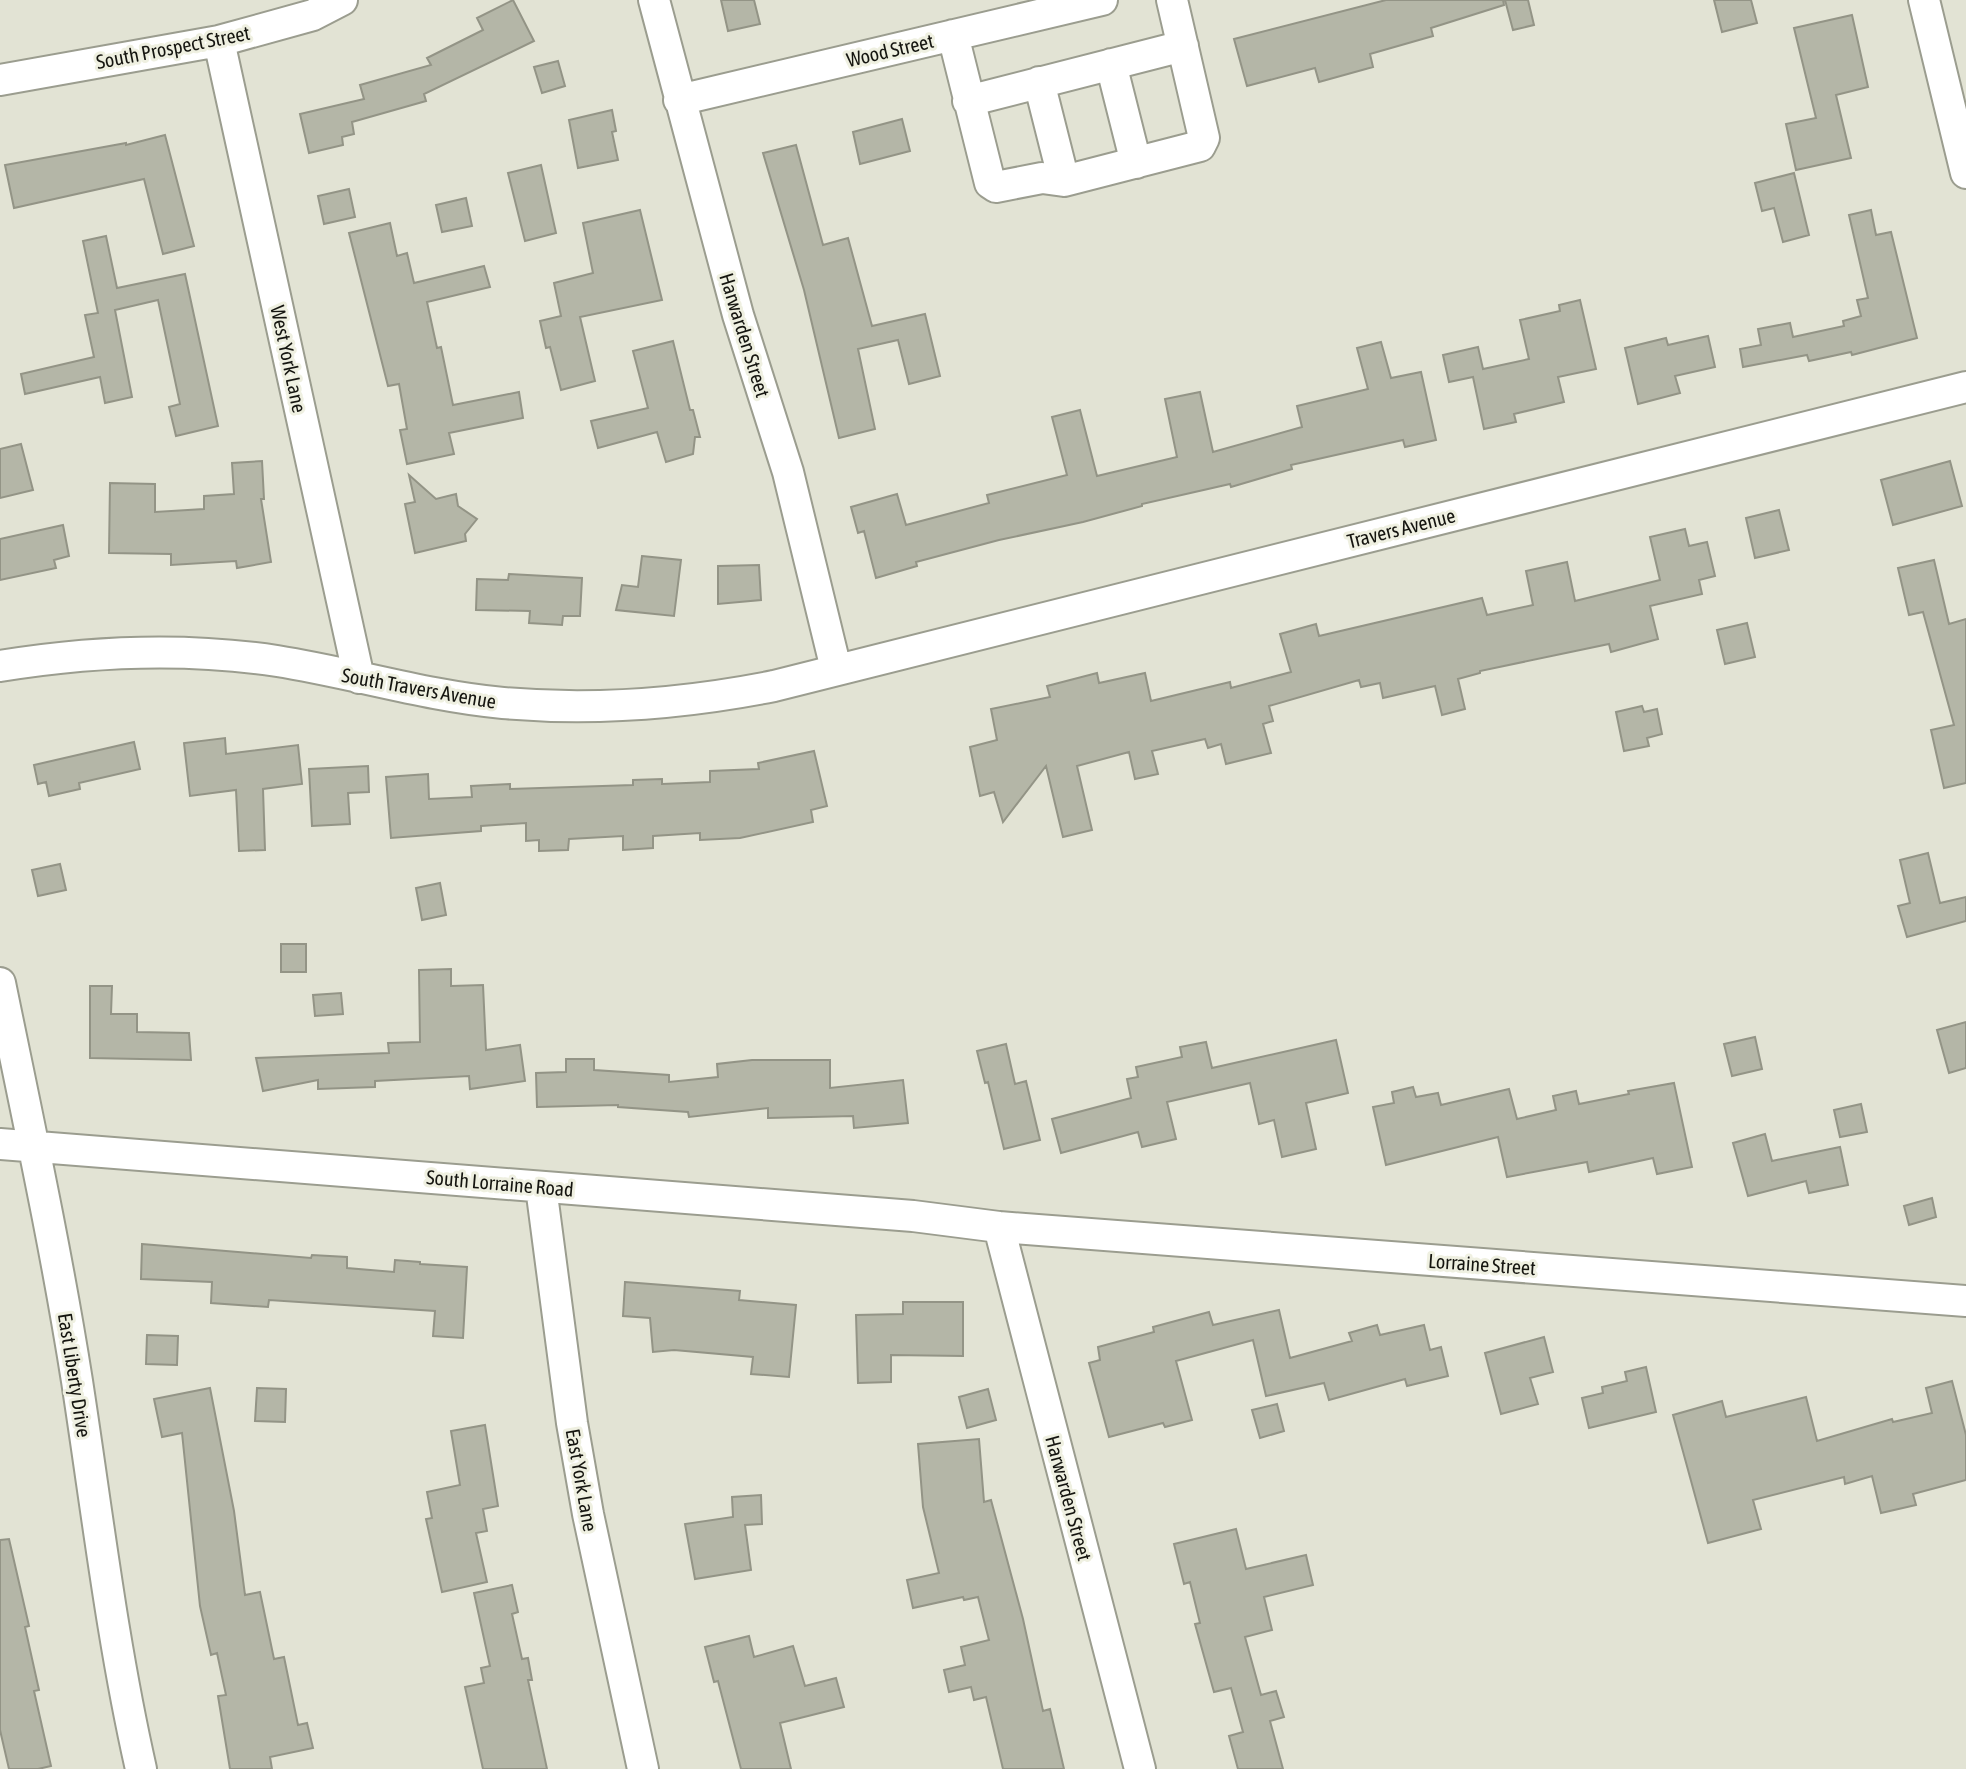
<svg xmlns="http://www.w3.org/2000/svg" width="1966" height="1769" font-family="'Asap Condensed',sans-serif">
	<rect width="100%" height="100%" fill="#e2e3d4"/>
	<path fill="#b4b6a7" stroke="#939486" stroke-width="2" d="M513,0L534,41L424,94L426,101L352,122L354,134L342,137L343,145L309,153L300,114L364,99L360,85L431,65L427,58L483,30L477,18Z
		M721,0H754L760,24L728,31Z
		M1386,0H1503L1504,5L1431,28L1433,36L1370,54L1373,67L1319,82L1315,68L1247,86L1234,39Z
		M1505,0H1528L1534,25L1513,30Z
		M1714,0H1751L1757,23L1722,32Z
		M1852,15L1868,87L1836,95L1851,158L1796,170L1786,124L1816,118L1794,28Z
		M558,61L565,86L542,93L534,67Z
		M612,110L616,131L612,132L618,160L578,168L569,120Z
		M902,119L910,151L860,164L853,132Z
		M165,135L194,246L163,254L144,179L14,208L5,165L126,143V145Z
		M796,145L823,245L848,238L872,326L925,314L940,376L909,384L898,340L858,349L875,429L839,438L804,290L763,153Z
		M541,165L556,233L525,241L508,173Z
		M1794,173L1809,235L1783,242L1774,208L1762,211L1755,183Z
		M349,189L355,217L324,224L318,196Z
		M466,198L472,226L442,232L436,205Z
		M640,210L662,300L580,317L595,381L561,390L550,347L546,348L540,321L561,316L554,283L593,273L583,223Z
		M1871,210L1876,235L1891,232L1917,338L1852,355L1851,352L1809,361L1807,355L1743,367L1740,349L1761,345L1758,329L1790,323L1793,337L1844,326L1843,321L1861,316L1857,300L1868,298L1849,215Z
		M390,223L397,256L407,253L414,283L484,266L490,287L427,302L437,348L441,347L453,405L519,392L523,418L449,433L454,454L407,464L400,430L407,429L399,384L388,386L349,233Z
		M106,236L117,288L185,274L218,426L176,436L169,407L180,404L158,300L115,310L132,397L105,403L100,377L25,394L21,374L94,357L85,315L98,313L83,241Z
		M1580,300L1596,369L1558,377L1564,402L1514,414L1516,422L1484,429L1473,377L1449,382L1443,355L1478,347L1483,369L1529,359L1520,320L1560,311L1559,305Z
		M1708,336L1715,367L1675,376L1680,393L1638,404L1625,348L1666,338L1668,345Z
		M673,341L690,410H693L700,437H695L693,454L666,462L657,432L598,448L591,421L648,408L633,351Z
		M1381,342L1391,378L1421,372L1436,440L1405,447L1403,440L1291,465L1292,469L1231,487L1230,484L1142,504V506L1083,522L999,540L916,562L917,566L876,578L864,531L858,533L851,507L897,494L906,525L989,503L987,495L1067,475L1052,417L1080,410L1097,476L1177,457L1165,399L1200,392L1213,452L1302,427L1297,406L1368,389L1357,348Z
		M21,444L33,490L0,498V449Z
		M262,461L264,499H261L271,562L237,568L236,561L171,565V554L109,553L110,483L155,484V512L204,509V496L234,494L232,463Z
		M1950,461L1962,506L1893,525L1881,480Z
		M409,475L436,499L456,494L458,506L477,519L465,534L466,541L415,553L405,504L415,502Z
		M1779,510L1789,550L1755,558L1746,518Z
		M63,525L69,556L54,560L56,568L0,580V539Z
		M1685,529L1689,546L1707,542L1715,576L1699,580L1702,594L1650,606L1658,639L1611,652L1609,644L1480,671V673L1458,679L1465,709L1442,715L1435,686L1383,698L1380,683L1361,687L1359,680L1269,706L1273,721L1263,724L1271,753L1226,764L1221,744L1208,748L1205,739L1152,751L1158,774L1135,779L1129,752L1077,766L1092,830L1063,837L1046,766L1003,822L994,792L980,796L970,747L997,740L991,709L1050,697L1047,686L1097,673L1099,683L1145,673L1151,701L1230,682L1231,688L1291,672L1280,634L1316,624L1319,636L1482,598L1487,615L1533,605L1526,571L1567,562L1575,601L1660,580L1650,537Z
		M642,556L681,560L674,616L616,610L622,585L638,587Z
		M1934,560L1949,624L1966,619V783L1944,788L1931,730L1954,725L1923,612L1909,615L1898,568Z
		M759,565L761,600L718,604V566Z
		M509,574L582,578L580,616H563L562,625L529,623L530,611L476,610L477,579L508,580Z
		M1747,623L1755,657L1725,664L1717,630Z
		M1642,706L1644,712L1657,709L1662,734L1647,738L1649,746L1624,751L1616,712Z
		M225,738L226,754L298,745L302,784L263,789L265,850L239,851L236,790L190,796L184,743Z
		M134,742L140,769L79,783L80,789L49,796L46,782L38,784L34,765Z
		M814,751L827,806L811,810L813,822L740,838L700,840V833L653,836V848L623,850V836L569,839L568,850L539,851V840L526,841V823L481,826V831L391,838L386,777L428,774L429,799L472,797L471,786L510,784V789L633,785V780L662,779V784L710,782V771L759,769L758,763Z
		M368,766L369,792L348,793L350,824L312,826L309,769Z
		M1928,853L1940,903L1966,897V921L1907,937L1898,906L1910,903L1900,860Z
		M60,864L66,890L38,896L32,870Z
		M440,883L446,915L422,920L416,888Z
		M281,944H306V972H281Z
		M451,969V986L483,985L486,1050L520,1045L525,1081L470,1089L469,1076L375,1081V1087L318,1089V1080L263,1091L256,1058L389,1053L388,1043L420,1042L419,970Z
		M90,986H112L111,1014H137V1032L189,1033L191,1060L90,1058Z
		M341,993L343,1014L315,1016L313,995Z
		M1966,1022V1068L1949,1073L1937,1030Z
		M1755,1037L1762,1069L1732,1076L1724,1044Z
		M1336,1040L1348,1093L1306,1103L1316,1149L1282,1157L1274,1120L1259,1124L1250,1083L1167,1102L1176,1139L1142,1147L1138,1132L1061,1153L1052,1119L1131,1098L1127,1079L1138,1077L1136,1067L1182,1057L1180,1047L1206,1042L1212,1068Z
		M1006,1044L1015,1084L1026,1081L1040,1140L1004,1149L988,1082L985,1083L977,1051Z
		M566,1059H594V1070L669,1075V1082L718,1077L717,1064L752,1060H830V1088L903,1080L908,1123L854,1128L853,1116L768,1118V1108L689,1117L688,1112L618,1107V1105L537,1107L536,1073L566,1072Z
		M1674,1083L1692,1167L1657,1174L1653,1158L1589,1172L1587,1162L1507,1177L1498,1137L1386,1165L1373,1107L1394,1103L1392,1092L1413,1087L1416,1097L1438,1093L1441,1105L1509,1089L1517,1119L1556,1110L1553,1096L1576,1091L1579,1104L1629,1094L1628,1091Z
		M1861,1104L1867,1132L1840,1137L1834,1110Z
		M1765,1134L1772,1161L1840,1147L1848,1185L1809,1193L1806,1181L1748,1196L1733,1143Z
		M1932,1198L1936,1217L1909,1225L1904,1206Z
		M142,1244L311,1258L312,1255L347,1257V1268L394,1272L395,1260L420,1262V1264L467,1267L463,1338L433,1336L435,1311L269,1300L268,1307L211,1303L212,1282L141,1279Z
		M625,1282L740,1291L739,1300L796,1305L789,1377L751,1374L753,1357L674,1350L653,1352L650,1318L623,1316Z
		M903,1302H963V1356L891,1355V1382L858,1383L856,1315L903,1314Z
		M1279,1310L1290,1358L1352,1341L1349,1333L1377,1325L1380,1335L1424,1325L1430,1350L1441,1347L1448,1376L1407,1386L1405,1379L1329,1400L1324,1383L1266,1396L1253,1340L1176,1361L1192,1420L1165,1427L1163,1423L1109,1437L1089,1363L1100,1360L1098,1347L1154,1332L1153,1327L1209,1312L1213,1325Z
		M147,1335L178,1336L177,1365L146,1364Z
		M1544,1337L1553,1372L1530,1378L1538,1404L1501,1414L1485,1353Z
		M1646,1367L1656,1412L1589,1428L1582,1398L1603,1393L1602,1387L1627,1381L1625,1372Z
		M1952,1381L1966,1435V1480L1913,1494L1916,1505L1881,1513L1872,1476L1845,1484L1844,1477L1753,1500L1761,1529L1708,1543L1673,1415L1722,1401L1726,1417L1806,1397L1817,1441L1892,1419L1893,1422L1932,1413L1926,1388Z
		M210,1388L234,1511L245,1595L260,1592L274,1659L284,1657L298,1725L307,1723L313,1748L270,1757L272,1769H230L218,1696L226,1695L217,1653L211,1655L200,1606L182,1433L162,1437L154,1399Z
		M257,1388L286,1389L285,1422L255,1421Z
		M988,1389L996,1420L967,1428L959,1397Z
		M1277,1404L1284,1431L1260,1438L1252,1410Z
		M485,1425L498,1506L483,1509L487,1531L476,1533L487,1582L442,1592L426,1519L432,1518L427,1492L460,1485L451,1431Z
		M979,1439L984,1502L991,1500L1023,1619L1043,1711L1050,1709L1064,1769H1003L986,1697L974,1700L971,1687L949,1692L944,1670L965,1665L961,1647L989,1640L978,1597L964,1600L963,1597L913,1608L907,1580L939,1573L923,1507L918,1444Z
		M761,1495L762,1524L745,1525L751,1570L695,1579L685,1524L733,1517L732,1497Z
		M1236,1529L1246,1569L1306,1555L1313,1585L1264,1597L1272,1630L1245,1637L1261,1695L1276,1691L1284,1717L1270,1721L1283,1769H1238L1229,1736L1243,1732L1231,1688L1214,1692L1195,1624L1200,1623L1190,1582L1184,1584L1174,1544Z
		M9,1539L29,1626L25,1627L39,1690L34,1691L51,1766L38,1769H9L0,1730V1540Z
		M512,1585L518,1612L512,1614L522,1659L528,1658L532,1680H528L547,1769H483L465,1687L484,1683L481,1668L490,1666L474,1593Z
		M749,1636L754,1657L793,1646L805,1686L836,1678L844,1707L780,1723L791,1769H741L718,1681L714,1682L705,1647Z"/>
	<g fill="none" stroke-linecap="round" stroke-linejoin="round">
		<defs>
			<path id="minor" d="M654,0L738,315L788,472L836,669
				M1924,0L1966,173
				M953,35L990,183L996,187L1042,178L1064,181L1200,146L1204,138L1172,0
				M219,41L359,678
				M1111,64L1136,163
				M0,80L219,41L313,15L342,0
				M1039,82L1064,181
				M679,100L1102,0
				M968,101L1183,46
				M0,666C92,651 184,647 277,661C353,673 426,696 503,703C595,711 683,704 774,686L1966,387
				M0,983C27,1115 56,1248 77,1381C97,1511 112,1641 141,1769
				M0,1144L913,1216L999,1227L1966,1301
				M541,1187L572,1423L588,1514L643,1769
				M999,1227L1140,1769"/>
		</defs>
		<use href="#minor" stroke="#9b9d8f" stroke-width="34"/>
		<use href="#minor" stroke="#fff" stroke-width="30"/>
	</g>
	<g text-anchor="middle" dominant-baseline="central" stroke-width="6" stroke-linejoin="round" paint-order="stroke">
		<g font-size="20" fill="#151510" stroke="#eff0e1">
			<text transform="translate(173 47) rotate(-11)">South Prospect Street</text>
			<text transform="translate(890 50) rotate(-13)">Wood Street</text>
			<text transform="translate(745 335) rotate(73)">Harwarden Street</text>
			<text transform="translate(289 359) rotate(78)">West York Lane</text>
			<text transform="translate(1401 528) rotate(-14)">Travers Avenue</text>
			<text transform="translate(419 688) rotate(10)">South Travers Avenue</text>
			<text transform="translate(500 1183) rotate(5)">South Lorraine Road</text>
			<text transform="translate(1482 1264) rotate(4)">Lorraine Street</text>
			<text transform="translate(75 1375) rotate(81)">East Liberty Drive</text>
			<text transform="translate(582 1480) rotate(80)">East York Lane</text>
			<text transform="translate(1069 1498) rotate(75)">Harwarden Street</text>
		</g>
	</g>
</svg>
